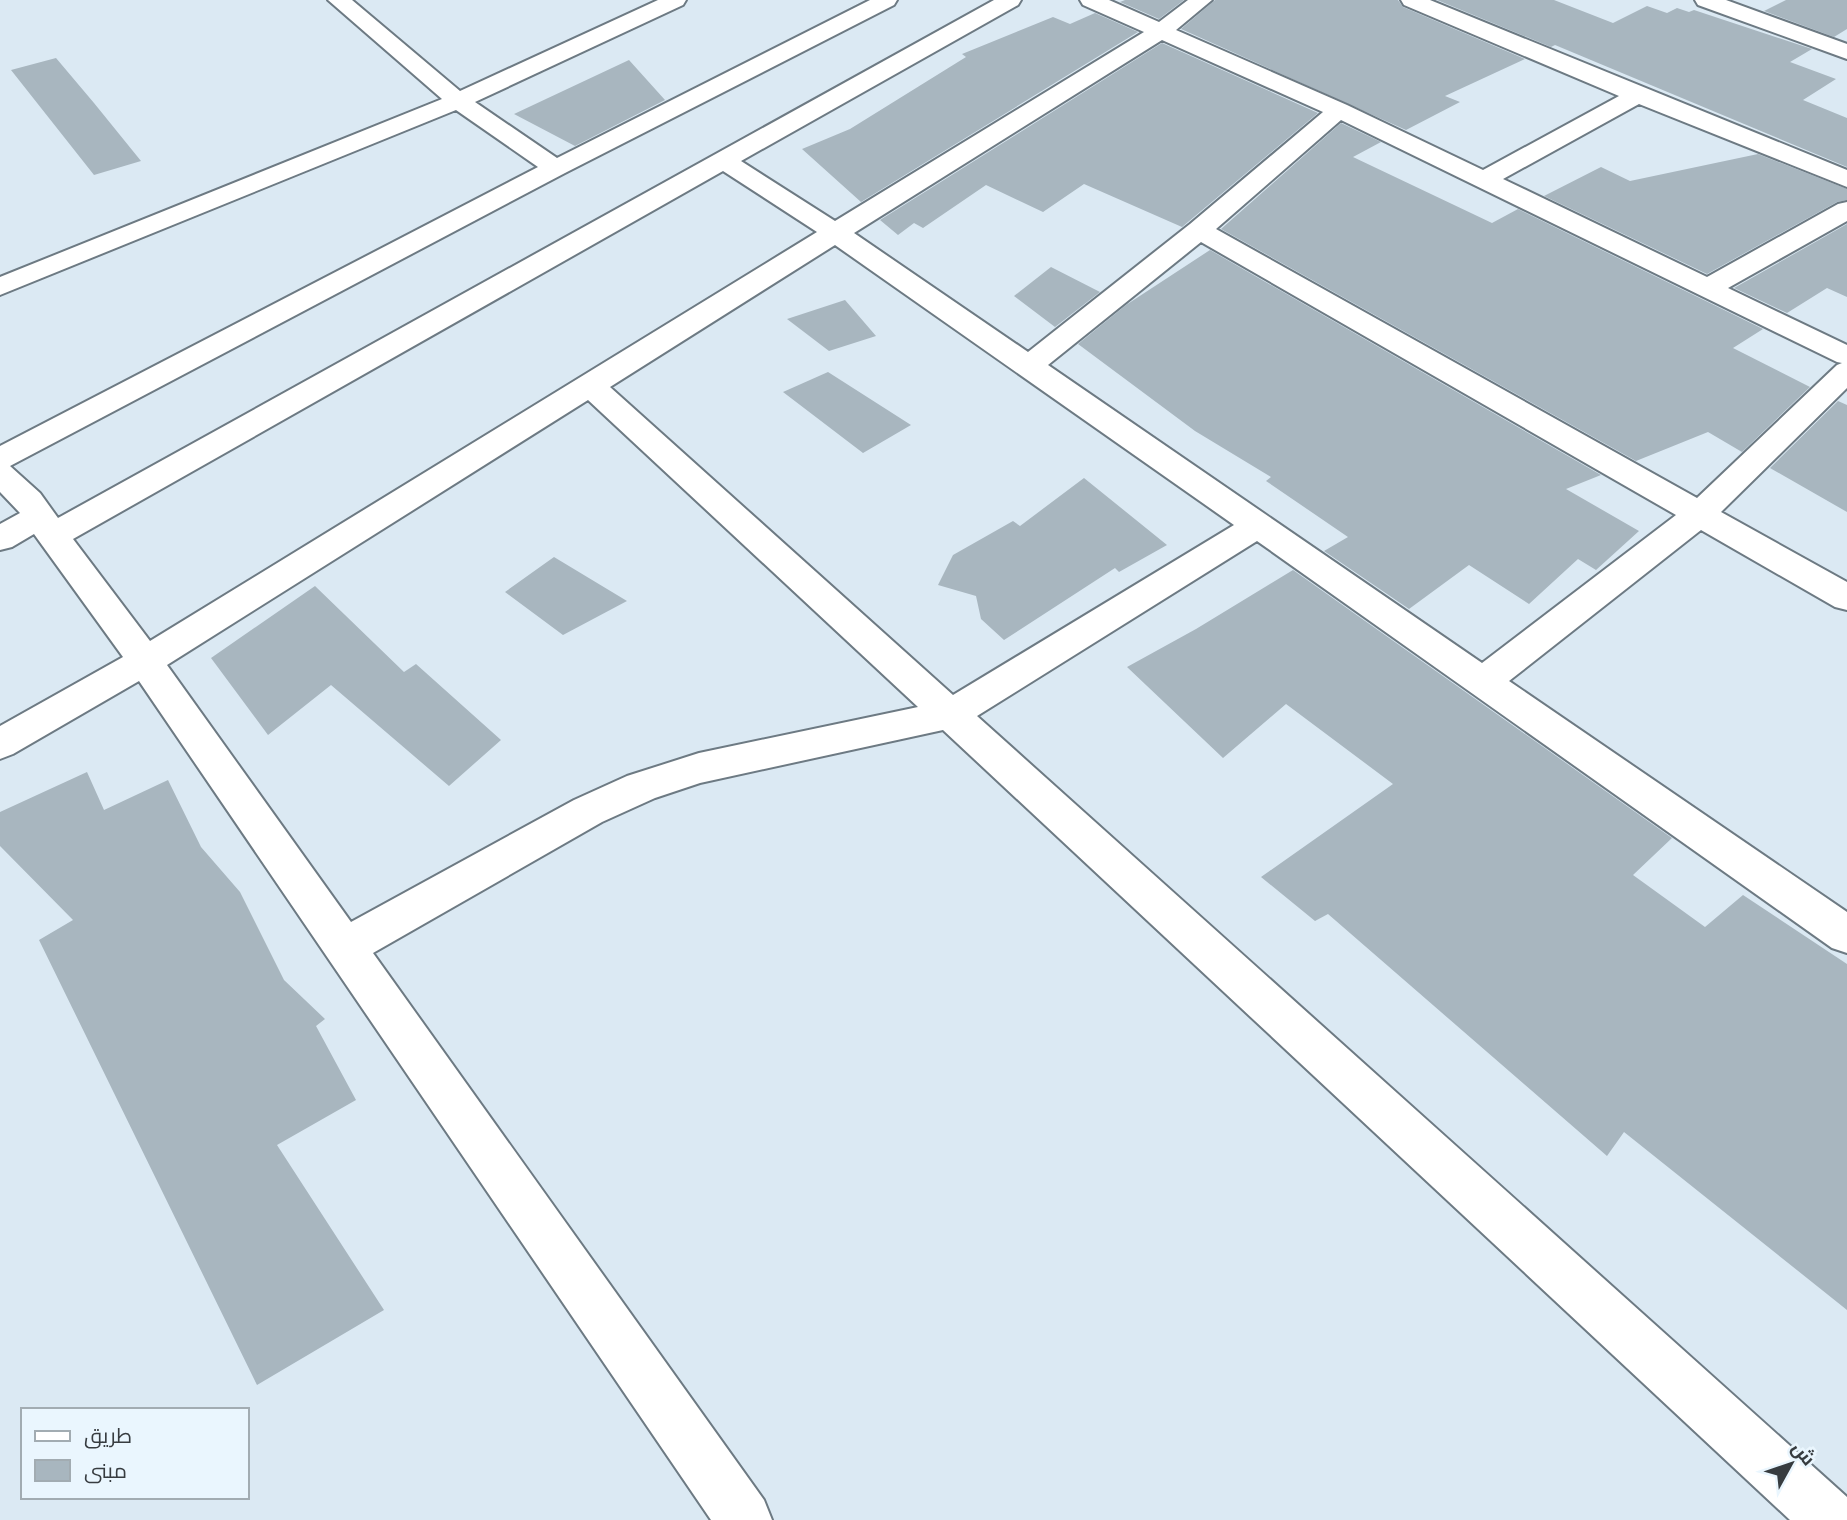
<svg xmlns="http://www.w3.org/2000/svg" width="1847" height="1520" font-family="'Noto Sans',Cairo,sans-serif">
	<rect width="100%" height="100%" fill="#dbe9f3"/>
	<path fill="#a8b6bf" d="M1125,0H1184L1159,19L1120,2Z
		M1215,0H1398L1403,7L1525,59L1445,96L1460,102L1406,130L1181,29Z
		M1437,0H1554L1613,23L1647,6L1667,13L1677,8L1689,12L1694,10L1812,49L1790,62L1836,79L1803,100L1847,118V167L1555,45L1551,47Z
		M1786,0H1847V29L1834,37L1764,11Z
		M1095,13L1138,32L861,202L802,149L850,129L966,57L962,54L1053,17L1070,24Z
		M1162,43L1318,113L1182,227L1084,184L1043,212L986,185L923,228L914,223L898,235L880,220Z
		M56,58L94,103L141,161L94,175L11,70Z
		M629,60L665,100L575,146L514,114Z
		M1341,123L1381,142L1353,157L1492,223L1518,209L1763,329L1733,348L1810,387L1742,452L1708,432L1636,461L1221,229Z
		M1758,154L1847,189V200L1837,202L1707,274L1544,196L1601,167L1630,181Z
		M1847,224V297L1827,288L1787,313L1734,288Z
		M1210,250L1601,475L1566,489L1639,531L1596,570L1578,559L1529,604L1469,565L1409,609L1324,551L1348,537L1266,481L1271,477L1195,431L1078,344L1126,305Z
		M1051,267L1100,292L1055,327L1014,296Z
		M845,300L876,336L829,351L787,319Z
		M828,372L911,425L863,453L783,392Z
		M1838,401L1847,405V512L1770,468Z
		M1084,478L1167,545L1119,572L1115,568L1004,640L981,619L976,596L938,585L953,555L1013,521L1020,526Z
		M554,557L627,601L563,635L505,592Z
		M1293,570L1672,838L1633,875L1705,927L1743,895L1847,964V1310L1624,1132L1607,1156L1328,914L1315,921L1261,877L1393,784L1286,704L1223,758L1127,667L1196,629Z
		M315,586L404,672L416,664L501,740L449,786L331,685L268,735L211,658Z
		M87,772L104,810L168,780L201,847L240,892L284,980L325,1019L316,1026L356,1100L277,1145L384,1310L257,1385L39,940L73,920L0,846V812Z"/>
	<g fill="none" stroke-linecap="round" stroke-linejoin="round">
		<defs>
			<path id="street" d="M328,0H352L460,91L658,0H686L683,5L475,102L557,158L870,0H897L894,5L565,173L10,466L40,493L58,518L994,0H1021L1018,5L741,161L835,221L1144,32L1083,5L1080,0H1109L1159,22L1188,0H1212L1176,30L1347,105L1483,170L1619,96L1404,5L1401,0H1430L1847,170V187L1639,104L1503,179L1707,277L1838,204L1847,202V221L1728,288L1847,345V388L1721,512L1847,582V610L1835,607L1701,530L1509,681L1847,912V953L1832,948L1257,541L977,716L1847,1497V1520H1790L943,730L700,783L655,798L602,822L373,953L764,1500L772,1520H711L139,681L13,754L0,759V726L123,657L34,534L12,547L0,550V524L20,513L0,492V446L538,167L456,110L0,295V277L442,99ZM1162,40L1323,112L1190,224L1028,352L854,233ZM1341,120L1837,362L1842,363L1837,365L1697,498L1216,229ZM723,171L817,232L150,641L73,539ZM1201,242L1676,515L1482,663L1048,365ZM835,245L1234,525L953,695L610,387ZM588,400L918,707L699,753L627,776L574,800L351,922L167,665Z
				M1695,0H1726L1847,44V59L1698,5Z"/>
		</defs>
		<use href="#street" stroke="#6d7a83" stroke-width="4"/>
		<use href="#street" fill="#fff" fill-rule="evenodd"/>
	</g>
	<rect x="21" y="1408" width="228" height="91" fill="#eaf6fe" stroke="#a2acb2" stroke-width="2"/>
	<rect x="35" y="1431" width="35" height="10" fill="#ffffff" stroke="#a2acb2" stroke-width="2"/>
	<text x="84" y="1443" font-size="21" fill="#373c40">طريق</text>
	<rect x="35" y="1460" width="35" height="21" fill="#a8b6bf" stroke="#a2acb2" stroke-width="2"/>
	<text x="84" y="1478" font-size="21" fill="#373c40">مبنى</text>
	<g transform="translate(1791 1464) rotate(50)" stroke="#eaf6fe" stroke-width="5" paint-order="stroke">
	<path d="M0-5L12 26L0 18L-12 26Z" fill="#373c40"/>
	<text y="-10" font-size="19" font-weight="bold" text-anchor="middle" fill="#373c40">ش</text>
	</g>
</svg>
